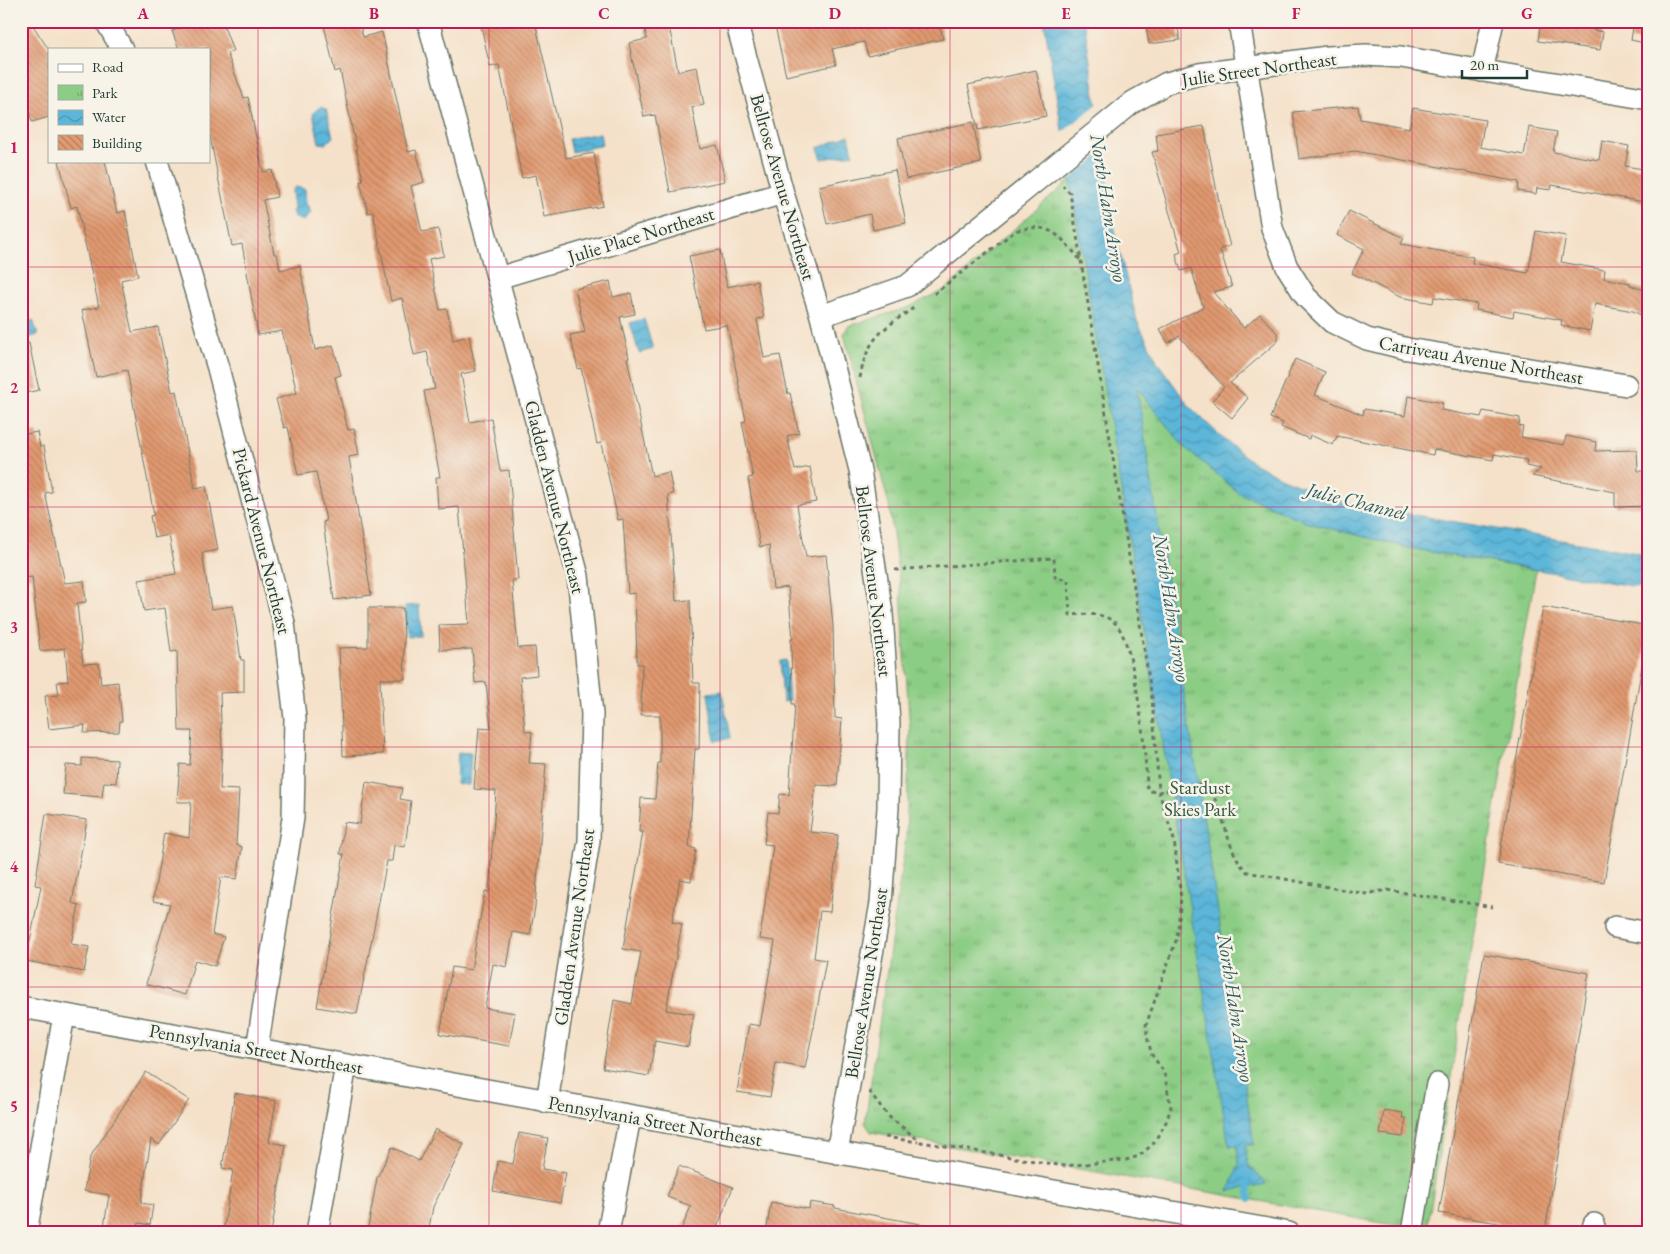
<svg xmlns="http://www.w3.org/2000/svg" width="1670" height="1254" font-family="'EB Garamond',serif">
	<defs>
		<pattern id="park-tufts" width="24" height="20" patternUnits="userSpaceOnUse" patternTransform="scale(1.25)"><rect width="24" height="20" fill="#8ccd85"/><path d="M3 7l-1-3M5 7V3M7 7l1-3M15 17l-1-3M17 17v-4M19 17l1-3" fill="none" stroke="#72a86e"/></pattern>
		<pattern id="water-waves" width="16" height="10" patternUnits="userSpaceOnUse" patternTransform="scale(1.25)"><rect width="16" height="10" fill="#5cb6d9"/><path d="M0 5q4-4 8 0t8 0" fill="none" stroke="#4b95b1"/></pattern>
		<pattern id="building-back-hatch" width="6" height="6" patternUnits="userSpaceOnUse" patternTransform="scale(1.25)"><rect width="6" height="6" fill="#e19970"/><path d="M-1 5l2 2M0 0l6 6M5-1l2 2" fill="none" stroke="#b67e5d"/></pattern>
	</defs>
	<rect width="100%" height="100%" fill="#f7f3e8"/>
	<filter id="ink" filterUnits="userSpaceOnUse"><feTurbulence type="fractalNoise" baseFrequency=".02" numOctaves="2"/><feDisplacementMap in="SourceGraphic" scale="10" xChannelSelector="R" yChannelSelector="G"/><feConvolveMatrix kernelMatrix="1 2 1 2 8 2 1 2 1" color-interpolation-filters="sRGB"/></filter>
	<filter id="wash" filterUnits="userSpaceOnUse"><feTurbulence type="fractalNoise" baseFrequency=".0096" numOctaves="4" result="noise"/><feDisplacementMap in="SourceGraphic" scale="20" xChannelSelector="R" yChannelSelector="G"/><feGaussianBlur stdDeviation="1.12" result="paint"/><feColorMatrix in="noise" values="0 0 0 0 0 0 0 0 0 0 0 0 0 0 0 0 0 1.4 0 .05"/><feComposite in="paint" operator="in"/></filter>
	<g filter="url(#wash)">
		<rect width="100%" height="100%" fill="#f5e1c9"/>
		<path fill="url(#park-tufts)" stroke="#56855c" d="M1070,180L1080,240L1137,387L1309,523L1409,548L1536,570L1470,955L1427,1231L871,1132L865,1123L906,838L910,732L901,593L889,505L844,334L848,326L907,308L946,289Z"/>
		<path fill="url(#water-waves)" stroke="#3e7a86" d="M1044,21H1084L1116,237L1137,321L1158,363L1190,407L1228,443L1255,464L1287,480L1345,503L1649,555V589L1409,548L1309,523L1239,493L1183,446L1137,388L1254,1144L1245,1145L1248,1164L1266,1184L1229,1191L1239,1165L1237,1146H1229Z
			M320,107L326,109L333,137L326,144L319,143L313,113Z
			M600,133L602,145L572,152L569,139Z
			M849,135L853,154L822,159L818,148Z
			M295,187L305,189L306,203L311,211L304,221L295,218L292,211L294,209L292,191Z
			M644,319L653,349L639,353L630,323Z
			M33,320L38,335L21,340V324Z
			M419,605L421,636L407,637L405,606Z
			M786,660L789,701L783,702L780,661Z
			M722,691L730,738L715,741L708,693Z
			M458,752L471,753L469,785L456,784Z"/>
		<path fill="#f5e1c9" d="M1100,102L1106,150L1067,182L1059,135Z"/>
		<g fill="none" stroke-linecap="round" stroke-linejoin="round">
			<path stroke="#5cb6d9" stroke-width="6" d="M1247,1181L1250,1199"/>
		</g>
		<g id="blocks">
			<path fill="url(#building-back-hatch)" d="M21,21H30L49,50V117L32,122L21,82Z
				M200,21H222L233,51L227,53L244,98L248,97L263,172L272,170L277,197L263,200L274,254H277L280,270L300,266L315,350L333,345L341,375L335,377L348,430L354,429L359,455L349,457L371,595L334,600L323,522L326,521L316,472L298,475L288,427L284,428L276,399L297,393L282,331L258,335L242,244L232,246L209,132V49H179L172,31Z
				M323,21H359L363,37L382,32L408,152L416,150L424,182L411,186L422,232L438,229L444,256L429,259L440,310L447,309L453,340L469,336L476,371L461,374L470,422L491,418L500,471L509,470L518,580H512L518,648L535,647L537,675L520,677L525,731L532,732L529,763L546,764L535,907L530,935L513,932L507,967L493,964L485,1008L515,1013L509,1046L440,1034L452,967L471,970L485,891L489,892L496,791L474,789L479,728L491,729L486,682L475,683L472,649L440,650L439,625L469,624L459,507L438,509L436,477H440L424,391L435,389L427,352L414,355L402,298L391,301L373,212L368,213L360,181H363L340,70L335,72Z
				M480,21H535L566,158L594,153L603,206L544,217L536,175L522,178L499,65L490,67Z
				M643,21H668L678,71L697,67L704,105L692,107L700,149L717,145L725,181L670,192L655,115L644,117L629,43L647,39Z
				M815,21H939L943,39L868,56L864,42L832,49L836,65L786,76L776,30Z
				M1145,21H1177L1180,40L1149,44Z
				M1541,21H1594L1592,30L1603,32L1600,50L1538,41Z
				M1634,21H1649V44L1631,40Z
				M1036,70L1046,116L978,130L968,85Z
				M1358,106L1360,119L1409,128L1413,108L1485,120L1480,147L1524,155L1529,127L1557,132L1553,152L1599,160L1602,141L1629,146L1625,166L1649,170V203L1552,185L1551,190L1537,188L1536,194L1518,191L1519,182L1355,151L1299,159L1293,112Z
				M973,122L981,163L906,179L898,138Z
				M1204,126L1222,217L1230,246L1220,249L1232,287L1213,292L1244,328L1260,314L1278,334V341L1230,383L1248,398L1232,418L1212,401L1224,387L1179,336L1168,343L1160,329L1203,307L1191,268L1181,271L1176,254L1181,252L1152,152L1158,151L1156,134Z
				M59,161H105L117,213L125,211L138,276L121,280L132,332L158,327L172,392L176,391L195,488L206,486L218,550L202,553L211,609L233,606L241,660H244V692L220,693L222,750L220,789L239,790L236,845L242,847L237,879L221,877L212,934L224,937L215,966L195,960L185,995L146,984L170,904L153,901L164,833L189,838L191,802H177L180,764L190,765L192,731H179L177,651L171,652L165,608L144,611L139,580L176,574L169,535L154,538L150,516L154,515L127,370L96,377L82,310L99,307L77,206L71,208Z
				M895,170L906,223L873,230L870,214L827,224L819,186Z
				M1349,211L1404,238L1401,244L1473,257L1472,263L1528,273L1536,231L1566,236L1561,262L1605,270L1604,278L1630,283V285L1649,292V319L1633,311L1595,304L1590,331L1561,325L1562,320L1514,311L1513,317L1476,310L1477,304L1434,297L1433,303L1400,297L1352,273L1364,249L1337,235Z
				M720,250L727,287L757,281L764,318L757,319L764,358L780,355L788,394L790,393L799,433L787,436L795,470L810,467L816,502L797,505L806,557L826,555L833,626L835,718L842,719L837,786L816,785L810,832L838,835L830,912L820,911L814,958L826,960L814,1026L805,1068L776,1063L770,1097L737,1092L749,1024L760,1026L775,941L760,939L773,845L764,844L768,812L778,813L780,794L789,795L795,704H792L791,639H793L788,587L773,589L769,545L760,547L748,478L753,477L742,422L746,421L727,325L704,329L689,256Z
				M610,281L613,297L631,293L635,314L620,317L629,358H627L652,476L669,472L673,494L668,495L676,601L690,600L693,683H700L699,749H695L689,847L696,849L691,881L680,879L672,922L682,924L666,1010L694,1014L688,1047L655,1041L649,1076L603,1068L614,1000L632,1004L641,952L623,949L643,832H639L641,798L655,799L658,763H660V715H641L642,664H637L635,593L628,594L623,519L618,520L601,443L597,444L581,368L578,369L570,335L585,332L575,289Z
				M29,343L39,390L21,394V344Z
				M1295,359L1325,372L1315,395L1363,415L1364,409L1405,416L1408,396L1443,403L1441,410L1481,417L1483,411L1520,418L1519,426L1523,427L1521,437L1564,445L1566,436L1596,442L1595,451L1637,450L1638,471H1649V506L1615,507V492L1532,476L1541,469L1526,466L1527,460L1494,454L1493,460L1434,449L1433,455L1337,436L1333,445L1310,435L1309,439L1281,427L1283,423L1270,418Z
				M37,432L40,447L44,446L52,492L45,493L65,583L84,581L86,602L77,603L83,664L99,663L101,684L118,682L122,721H120L119,732L84,733L85,725L49,729L45,696L59,695L57,682L68,681L65,648L40,651L32,577L24,578L21,565V510L29,508L21,468V435Z
				M1543,607L1649,626L1604,882L1498,864Z
				M368,608H403L405,679H380L383,754L343,756L339,648L368,647Z
				M82,758L117,760L116,783L104,782L102,797L63,794L66,765L82,766Z
				M366,782L402,788L400,799L411,801L405,847L394,845L392,861H387L357,1014L317,1007L344,854H340L344,822L360,824Z
				M46,814L87,820L72,903L79,905L71,944L89,947L84,972L26,961L41,886L35,885Z
				M1484,954L1589,973L1545,1231L1439,1213Z
				M146,1072L189,1100L159,1145L151,1139L141,1203L153,1205L150,1225L139,1223L137,1233H103L109,1195L84,1191L90,1157Z
				M235,1093L276,1101L269,1142L286,1145L271,1233H223L233,1170L222,1168Z
				M1384,1110L1403,1113L1402,1118L1406,1119L1403,1137L1380,1134Z
				M435,1129L464,1144L433,1207L428,1233H367L377,1178L392,1147L419,1161Z
				M519,1133L548,1138L542,1169L566,1173L560,1203L493,1191L498,1161L513,1164Z
				M679,1166L733,1187L715,1233H680L691,1206L667,1197Z
				M771,1202L809,1209L810,1202L835,1206V1208L920,1224V1233H766Z"/>
		</g>
	</g>
	<g filter="url(#ink)">
		<use href="#blocks" fill-opacity="0" stroke="#6a7668" stroke-width="1"/>
		<g fill="none" stroke-linecap="round" stroke-linejoin="round">
			<defs>
				<path id="minor" d="M106,21L122,49
					M428,21L578,576L592,714L589,841L547,1102
					M736,21L783,193L821,316L860,470L882,613L889,723L888,808L881,903L837,1153
					M1239,21L1272,228L1287,267L1306,297L1332,322L1367,339L1408,349L1626,385
					M1482,71L1493,21
					M157,161L218,368L284,623L295,718L293,818L257,1049
					M498,278L783,193
					M821,316L907,286L1133,102L1167,83L1199,74L1328,57L1366,55L1401,57L1649,99
					M1615,927L1649,933
					M21,1007L1289,1233
					M26,1233L64,1015
					M317,1233L346,1065
					M608,1233L630,1117
					M1412,1233L1437,1084
					M1592,1233L1594,1224"/>
			</defs>
			<use href="#minor" stroke="#6a7668" stroke-width="24"/>
			<path stroke="#6a7668" stroke-width="3" stroke-dasharray="4 4" stroke-linecap="butt" d="M1538,22V21
				M934,294L1015,231C1049,221 1060,235 1080,260
				M860,378C867,337 883,329 915,307
				M895,570L1054,558L1055,577L1068,580L1070,615C1084,614 1102,612 1114,622C1136,640 1146,757 1147,787L1150,791L1159,792L1204,784C1229,810 1221,844 1247,872L1366,894L1387,890L1493,907
				M869,1091L888,1116L921,1142L1064,1166L1126,1160L1139,1156L1153,1144L1166,1122L1171,1108L1164,1072L1152,1055L1148,1041L1146,1025L1177,938L1181,898L1174,840L1159,792L1152,698L1070,193L1063,186
				M885,1137L918,1142"/>
			<use href="#minor" stroke="#fff" stroke-width="21"/>
		</g>
	</g>
	<path fill="none" stroke="#c2185b" stroke-width="1" stroke-opacity="0.55" d="M258,21V1233M489,21V1233M720,21V1233M950,21V1233M1181,21V1233M1412,21V1233M21,267H1649M21,507H1649M21,747H1649M21,987H1649"/>
	<g text-anchor="middle" dominant-baseline="central" stroke-width="5" stroke-linejoin="round" paint-order="stroke">
		<g font-size="19" fill="#1f3d34" stroke="#f7f3e8">
			<text transform="translate(1259 69) rotate(-8)">Julie Street Northeast</text>
			<text transform="translate(783 187) rotate(74)">Bellrose Avenue Northeast</text>
			<text transform="translate(641 235) rotate(-17)">Julie Place Northeast</text>
			<text transform="translate(1481 360) rotate(10)">Carriveau Avenue Northeast</text>
			<text transform="translate(555 497) rotate(76)">Gladden Avenue Northeast</text>
			<text transform="translate(262 541) rotate(76)">Pickard Avenue Northeast</text>
			<text transform="translate(874 581) rotate(83)">Bellrose Avenue Northeast</text>
			<text transform="translate(574 927) rotate(-82)">Gladden Avenue Northeast</text>
			<text transform="translate(866 983) rotate(-81)">Bellrose Avenue Northeast</text>
			<text transform="translate(256 1049) rotate(10)">Pennsylvania Street Northeast</text>
			<text transform="translate(655 1121) rotate(10)">Pennsylvania Street Northeast</text>
		</g>
		<g font-size="19" fill="#355a44" stroke="#f7f3e8">
			<text x="1200" y="787">Stardust<tspan x="1200" dy="22">Skies Park</tspan></text>
		</g>
		<g font-size="20" font-style="italic" fill="#2e5b5d" stroke="#f7f3e8">
			<text transform="translate(1109 208) rotate(81)">North Hahn Arroyo</text>
			<text transform="translate(1357 501) rotate(14)">Julie Channel</text>
			<text transform="translate(1172 608) rotate(81)">North Hahn Arroyo</text>
			<text transform="translate(1236 1008) rotate(81)">North Hahn Arroyo</text>
		</g>
	</g>
	<rect width="1670" height="1254" fill="none" stroke="#f7f3e8" stroke-width="55"/>
	<rect x="48" y="48" width="162" height="115" fill="#f7f3e8" stroke="#a1aaa0"/>
	<rect x="58" y="64" width="25" height="8" fill="#ffffff" stroke="#a1aaa0"/>
	<text x="92" y="72" font-size="15" fill="#1f3d34">Road</text>
	<rect x="58" y="85" width="25" height="15" fill="url(#park-tufts)" stroke="#a1aaa0"/>
	<text x="92" y="98" font-size="15" fill="#1f3d34">Park</text>
	<rect x="58" y="110" width="25" height="15" fill="url(#water-waves)" stroke="#a1aaa0"/>
	<text x="92" y="122" font-size="15" fill="#1f3d34">Water</text>
	<rect x="58" y="135" width="25" height="15" fill="url(#building-back-hatch)" stroke="#a1aaa0"/>
	<text x="92" y="148" font-size="15" fill="#1f3d34">Building</text>
	<path d="M1462 70v8h65v-8" fill="none" stroke="#1f3d34" stroke-width="2.5"/>
	<text x="1470" y="70" font-size="15" fill="#1f3d34" stroke="#f7f3e8" stroke-width="4" paint-order="stroke">20 m</text>
	<rect x="28" y="28" width="1614" height="1198" fill="none" stroke="#c2185b" stroke-width="2"/>
	<g font-size="16" text-anchor="middle" font-weight="bold" fill="#c2185b">
		<text x="143" y="19">A</text>
		<text x="374" y="19">B</text>
		<text x="604" y="19">C</text>
		<text x="835" y="19">D</text>
		<text x="1066" y="19">E</text>
		<text x="1296" y="19">F</text>
		<text x="1527" y="19">G</text>
		<text x="14" y="153">1</text>
		<text x="14" y="393">2</text>
		<text x="14" y="633">3</text>
		<text x="14" y="872">4</text>
		<text x="14" y="1112">5</text>
	</g>
</svg>
